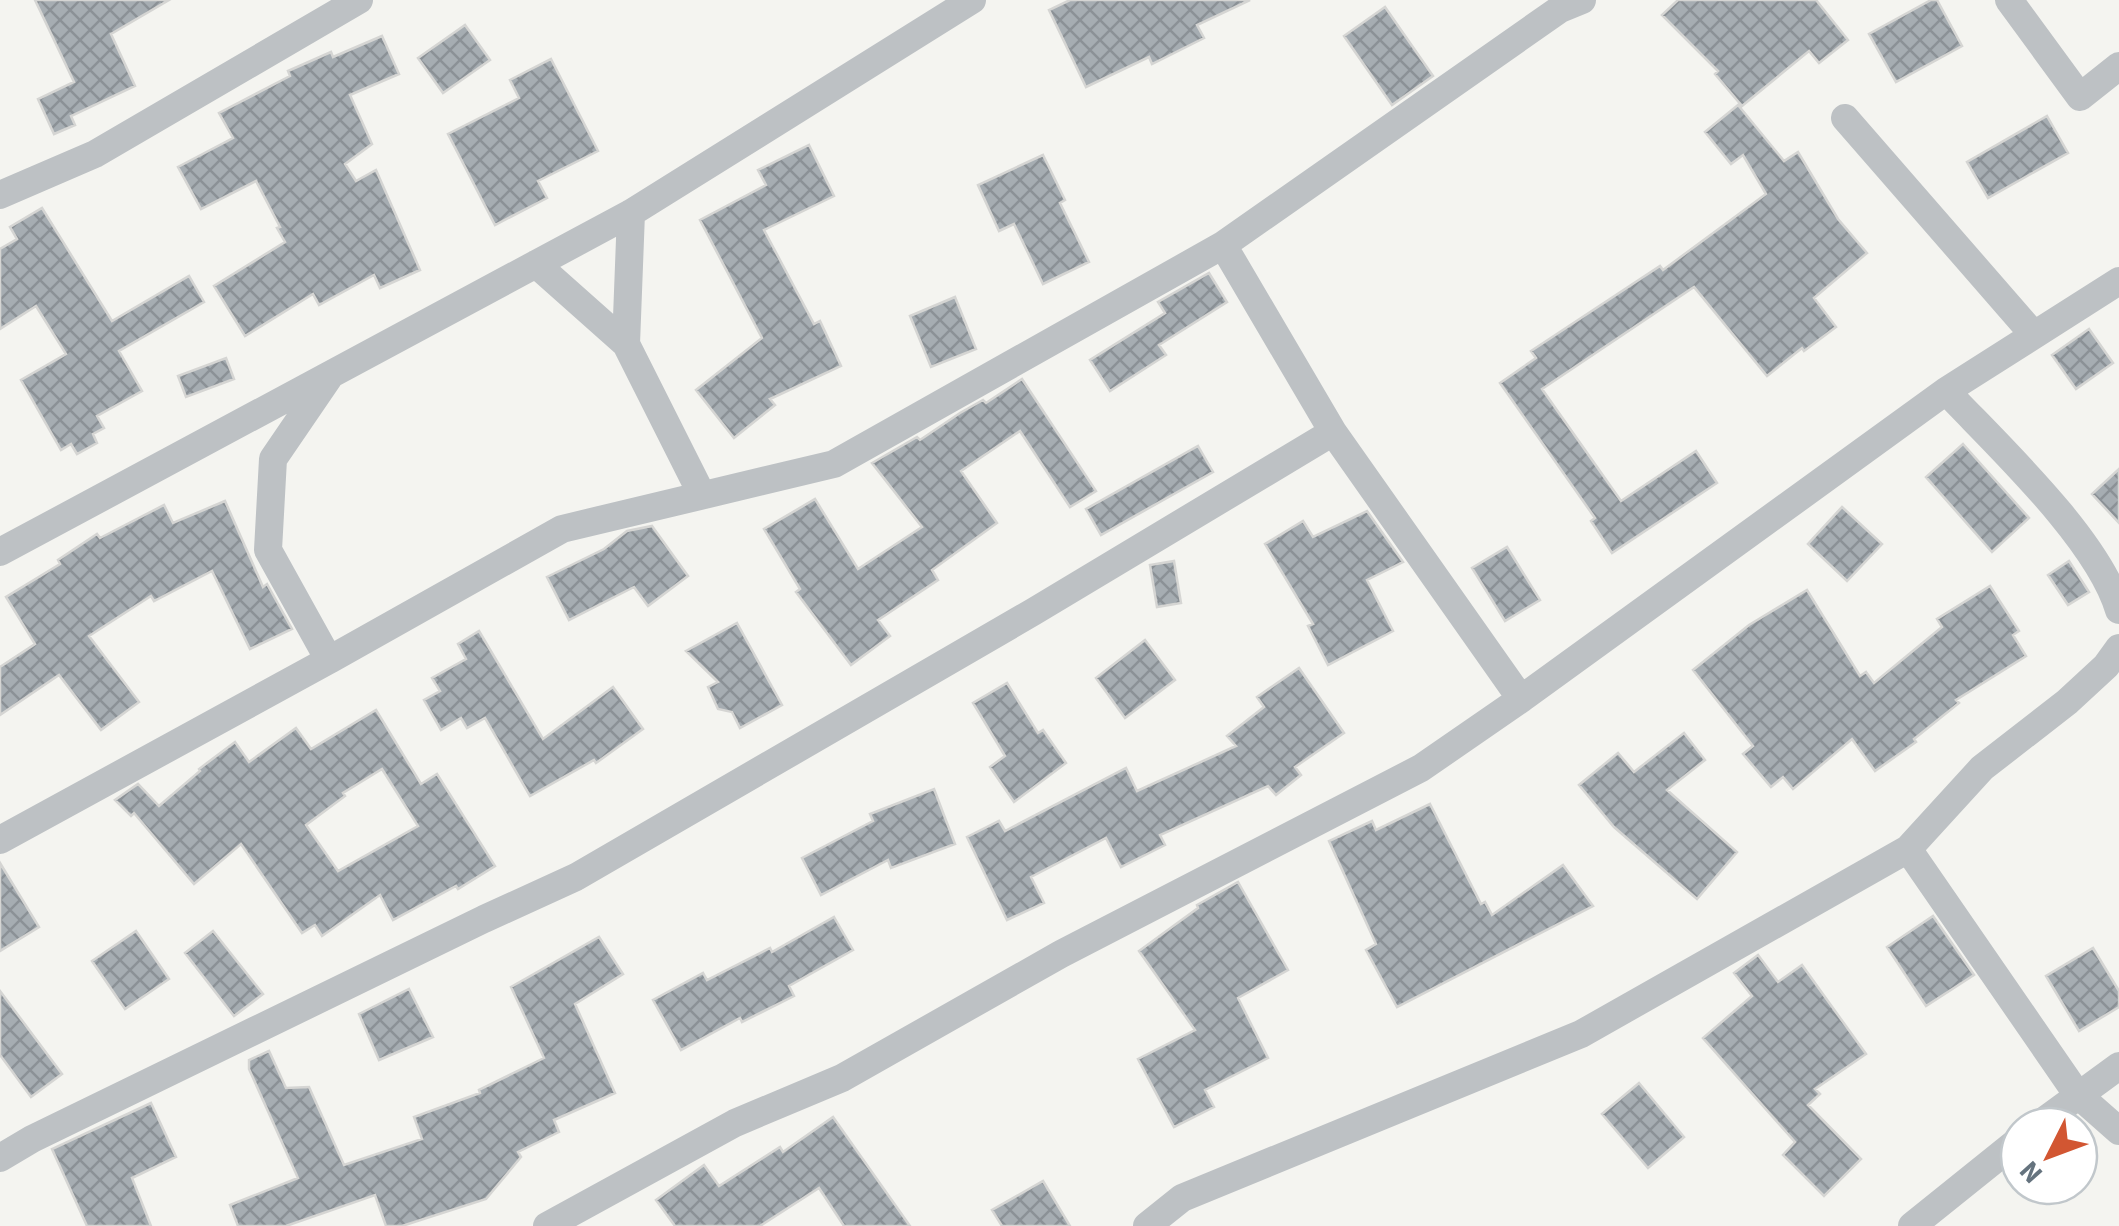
<svg xmlns="http://www.w3.org/2000/svg" width="2119" height="1226" font-family="'Source Sans 3',sans-serif">
	<defs>
		<pattern id="building-cross-hatch" width="8" height="8" patternUnits="userSpaceOnUse" patternTransform="scale(2.5)"><rect width="8" height="8" fill="#a6adb2"/><path d="M0 0l8 8M0 8l8-8" fill="none" stroke="#8b9196"/></pattern>
	</defs>
	<rect width="100%" height="100%" fill="#f4f4f0"/>
	<path fill="url(#building-cross-hatch)" stroke="#d5d5d3" stroke-width="2.5" fill-rule="evenodd" d="M35,0H169L111,34L135,86L71,116L75,125L54,134L38,99L74,82Z
		M1070,0H1250L1197,25L1204,38L1152,64L1149,57L1086,87L1049,10Z
		M1678,0H1816L1848,40L1819,63L1809,51L1742,106L1715,74L1718,71L1662,15Z
		M1931,0H1937L1962,46L1896,82L1869,34Z
		M1385,7L1433,76L1392,105L1344,36Z
		M465,25L490,60L443,93L418,58Z
		M382,36L399,74L350,95L372,144L345,164L356,181L376,170L420,270L380,288L374,275L319,305L313,294L245,336L214,286L285,242L277,228L280,227L256,181L201,209L178,167L233,138L219,113L290,76L288,71L331,52L333,57Z
		M551,59L598,151L538,181L547,198L495,225L448,134L519,98L510,80Z
		M1738,105L1784,161L1798,152L1838,219L1867,253L1814,298L1836,327L1804,351L1802,348L1767,376L1694,287L1542,389L1621,501L1696,451L1717,483L1612,553L1591,521L1595,518L1500,383L1536,358L1531,351L1660,266L1663,270L1766,194L1743,155L1731,164L1705,132Z
		M2047,116L2068,153L1988,198L1967,162Z
		M809,145L834,196L764,230L814,324L820,321L841,366L770,399L775,405L734,438L696,390L762,338L700,220L766,185L758,170Z
		M1043,155L1065,200L1060,203L1089,262L1043,284L1014,224L999,231L978,185Z
		M42,208L112,321L189,276L204,302L119,351L142,391L97,416L104,428L93,434L97,443L77,454L71,444L61,450L21,380L66,354L36,306L0,329V249L17,239L10,227Z
		M1209,273L1227,302L1159,345L1166,355L1110,391L1090,360L1165,313L1158,302Z
		M955,297L976,349L931,367L910,316Z
		M2089,329L2113,363L2076,389L2052,355Z
		M226,358L234,379L186,397L178,376Z
		M1022,379L1096,491L1070,507L1020,431L961,471L997,523L932,570L938,580L878,620L890,636L851,665L796,592L800,589L764,529L815,499L858,569L922,527L872,463L917,437L920,440L960,413L983,400L986,403Z
		M1963,444L2029,518L1992,552L1926,477Z
		M1198,446L1213,472L1101,535L1086,509Z
		M2119,469V523L2092,494Z
		M225,501L263,587L267,584L292,629L250,649L212,571L154,601L151,596L89,636L139,702L101,730L59,675L0,715V667L35,644L6,597L60,564L58,560L97,534L100,538L164,505L173,523Z
		M1842,507L1882,544L1847,581L1808,544Z
		M1367,511L1403,562L1367,580L1393,631L1328,665L1308,626L1313,624L1265,544L1303,521L1313,537Z
		M652,526L688,576L648,606L634,587L569,620L547,577L604,549L627,531Z
		M1507,547L1540,600L1505,621L1472,568Z
		M1174,561L1181,603L1157,607L1150,565Z
		M2069,561L2089,592L2068,605L2048,575Z
		M1990,586L2019,631L2013,635L2026,656L1956,700L1959,703L1914,739L1916,742L1875,771L1852,739L1793,789L1783,777L1771,787L1743,754L1753,746L1693,670L1749,625L1807,590L1860,676L1866,672L1874,683L1942,627L1937,619Z
		M737,623L782,705L740,728L732,712L718,709L708,687L718,682L686,651Z
		M479,631L543,739L613,687L643,729L596,763L594,760L530,796L485,718L467,728L461,718L441,730L424,700L440,691L432,678L466,659L458,644Z
		M1145,640L1175,680L1125,718L1096,678Z
		M1299,668L1344,733L1295,767L1301,775L1276,795L1268,786L1160,835L1165,845L1121,867L1106,838L1031,877L1044,903L1007,920L967,837L999,821L1005,831L1126,768L1137,791L1236,746L1227,736L1264,707L1257,697Z
		M1007,683L1038,733L1043,730L1066,763L1014,802L990,767L1005,756L973,703Z
		M376,710L421,784L437,774L495,866L458,889L456,886L393,920L380,895L322,936L315,925L302,933L241,844L194,884L134,813L131,816L115,800L138,784L159,806L200,771L199,769L235,742L249,762L296,728L311,749ZM382,769L418,826L338,871L306,825L345,796L343,793Z
		M1684,733L1705,760L1667,790L1737,852L1697,899L1614,827L1579,785L1618,753L1634,772Z
		M934,789L955,844L891,868L888,860L821,895L802,858L873,821L870,814Z
		M1430,804L1481,904L1485,902L1492,915L1563,865L1593,906L1397,1007L1366,950L1376,944L1329,841L1372,821L1376,830Z
		M0,863L39,927L0,951Z
		M1238,882L1288,970L1238,998L1268,1058L1205,1090L1214,1107L1174,1127L1138,1059L1195,1030L1139,951L1198,908L1197,905Z
		M1933,916L1974,975L1926,1006L1887,947Z
		M834,917L853,950L789,986L794,996L742,1022L740,1018L681,1050L653,1000L703,973L707,980L770,948L772,952Z
		M136,931L169,979L125,1009L92,961Z
		M213,931L263,994L234,1016L185,953Z
		M599,937L623,974L575,1004L615,1093L554,1120L559,1132L518,1152L521,1157L486,1199L402,1226H386L375,1195L286,1226H238L230,1205L298,1178L249,1069V1060L269,1051L286,1088L309,1087L344,1165L422,1139L414,1117L480,1093L479,1090L544,1058L511,987Z
		M2093,948L2119,991V1007L2079,1031L2046,976Z
		M1758,955L1778,982L1802,965L1866,1054L1815,1089L1820,1094L1808,1105L1861,1159L1824,1196L1783,1155L1795,1142L1703,1038L1752,996L1734,973Z
		M409,989L433,1037L379,1060L359,1014Z
		M0,991L62,1074L31,1097L0,1055Z
		M1639,1083L1684,1137L1648,1168L1602,1114Z
		M151,1103L176,1157L132,1178L151,1226H87L52,1149Z
		M833,1117L910,1226H844L819,1188L760,1226H675L656,1200L704,1165L719,1186L780,1147L783,1152Z
		M1043,1181L1070,1226H1002L992,1210Z"/>
	<g fill="none" stroke-linecap="round" stroke-linejoin="round">
		<path stroke="#bdc1c4" stroke-width="28" d="M2009,0L2080,97L2119,66
			M1845,118L2034,335
			M0,195L95,154L359,0
			M631,213L626,344L702,495
			M1223,245L1333,432
			M536,264L626,344
			M1946,391C1998,446 2098,539 2119,610
			M0,552L631,213L972,0
			M329,660L562,529L834,464L1223,245L1560,9L1582,0
			M0,840L329,660L268,550L273,459L329,377
			M1908,849L2077,1094L2119,1131
			M2037,1126L2119,1066
			M0,1158L32,1139L484,919L576,877L1033,612L1333,432L1521,699
			M547,1226L735,1123L842,1078L1061,954L1421,768L1521,699L1946,391L2119,281
			M1147,1226L1182,1198L1581,1034L1908,849L1982,768L2067,702L2106,666L2119,648
			M1912,1226L2019,1140"/>
	</g>
	<g transform="translate(2049 1156) rotate(228)"><circle r="48" fill="#ffffff" stroke="#c1c7cb" stroke-width="2.5"/>
	<path d="M0-8L18 38L0 25L-18 38Z" fill="#d25632"/>
	<text y="-15" font-size="28" font-weight="bold" text-anchor="middle" fill="#65737e">N</text>
	</g>
</svg>
